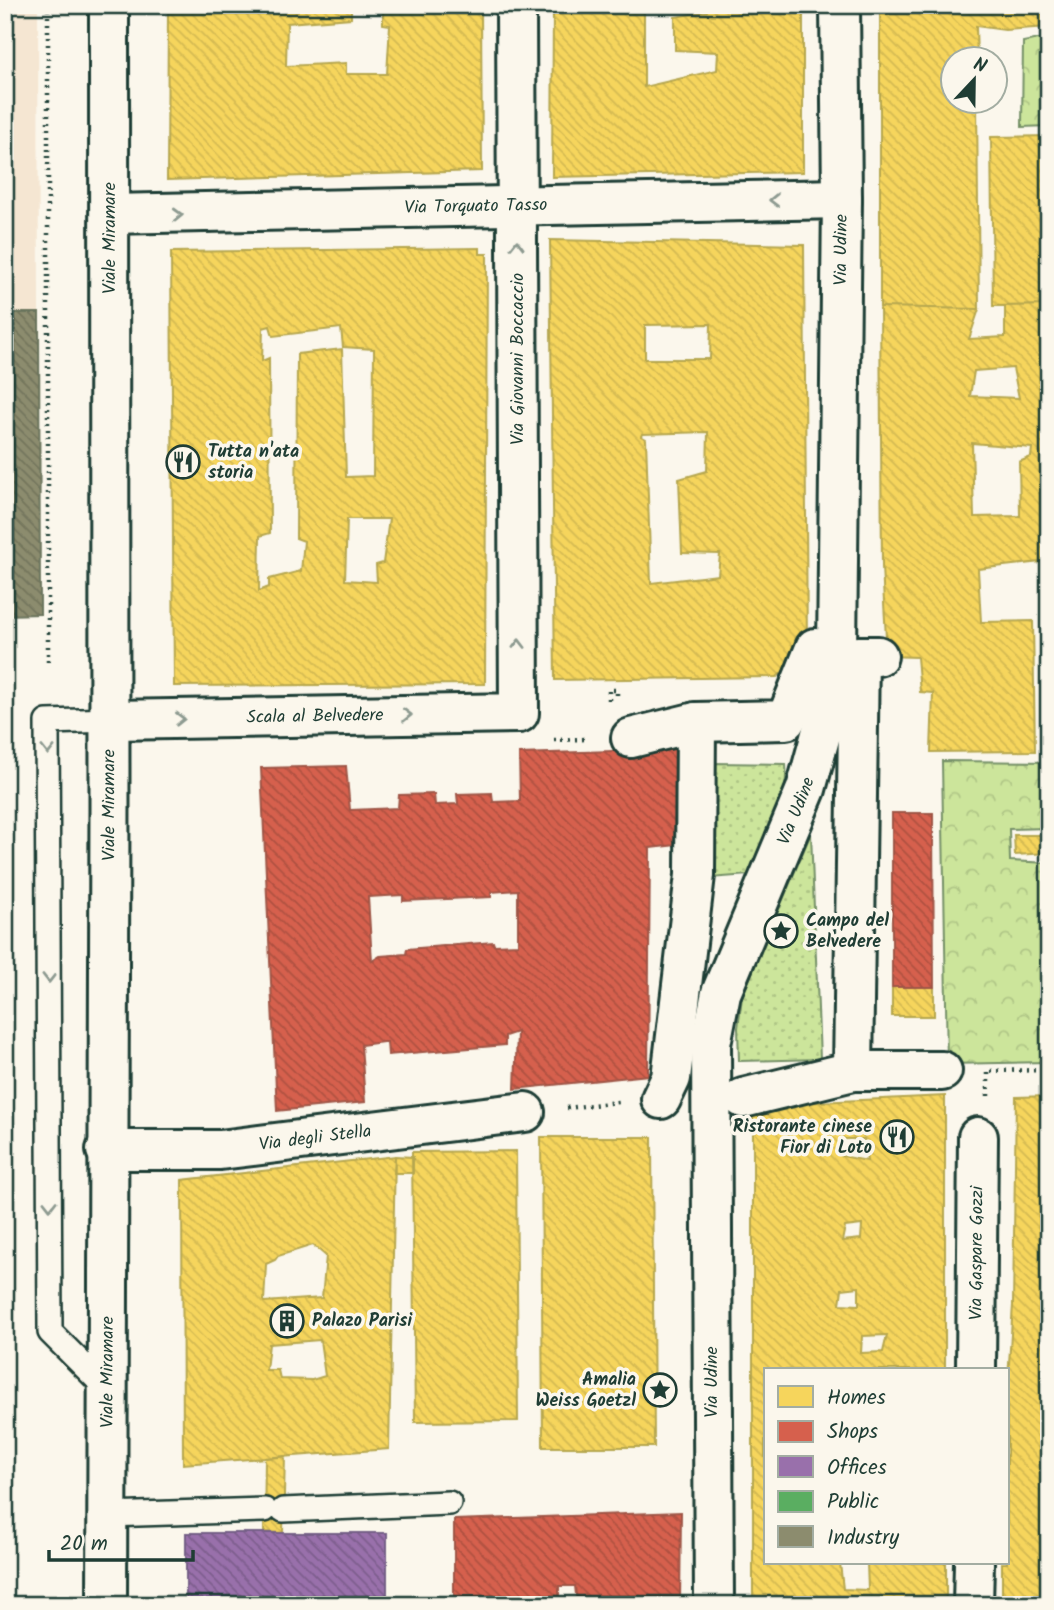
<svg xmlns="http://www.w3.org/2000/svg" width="1054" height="1610" font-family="Kalam,sans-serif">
	<defs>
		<pattern id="grass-dots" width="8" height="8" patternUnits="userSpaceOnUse" patternTransform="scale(1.75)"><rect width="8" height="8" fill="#cce59b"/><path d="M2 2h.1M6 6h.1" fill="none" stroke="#afc586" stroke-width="1.8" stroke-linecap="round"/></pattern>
		<pattern id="forest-crowns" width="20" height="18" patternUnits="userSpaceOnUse" patternTransform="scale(1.75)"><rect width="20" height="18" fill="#cce59b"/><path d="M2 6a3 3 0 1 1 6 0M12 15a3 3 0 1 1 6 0" fill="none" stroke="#afc586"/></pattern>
		<pattern id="homes-back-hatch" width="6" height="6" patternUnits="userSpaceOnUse" patternTransform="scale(1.75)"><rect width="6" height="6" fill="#f6d55c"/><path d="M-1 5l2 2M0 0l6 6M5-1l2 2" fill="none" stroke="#d2b851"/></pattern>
		<pattern id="shops-back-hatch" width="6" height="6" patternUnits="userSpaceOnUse" patternTransform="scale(1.75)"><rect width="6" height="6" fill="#d6604d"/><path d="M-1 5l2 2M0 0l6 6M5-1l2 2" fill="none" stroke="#ad5041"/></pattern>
		<pattern id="offices-back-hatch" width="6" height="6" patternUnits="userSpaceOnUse" patternTransform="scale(1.75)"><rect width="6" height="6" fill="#9970ab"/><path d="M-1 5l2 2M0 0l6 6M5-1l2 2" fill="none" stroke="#7c5d8c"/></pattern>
		<pattern id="public-back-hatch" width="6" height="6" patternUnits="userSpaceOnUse" patternTransform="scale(1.75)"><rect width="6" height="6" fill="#5aae61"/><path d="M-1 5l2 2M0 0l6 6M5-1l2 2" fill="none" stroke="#4a8f51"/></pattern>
		<pattern id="industry-back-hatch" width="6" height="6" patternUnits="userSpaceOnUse" patternTransform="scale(1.75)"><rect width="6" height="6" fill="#8c8c6e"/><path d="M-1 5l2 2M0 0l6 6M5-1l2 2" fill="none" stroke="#72745b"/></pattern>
	</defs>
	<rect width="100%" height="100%" fill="#fbf7ec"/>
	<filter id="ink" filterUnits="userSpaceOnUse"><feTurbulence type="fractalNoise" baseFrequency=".0143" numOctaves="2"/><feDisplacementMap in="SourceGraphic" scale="14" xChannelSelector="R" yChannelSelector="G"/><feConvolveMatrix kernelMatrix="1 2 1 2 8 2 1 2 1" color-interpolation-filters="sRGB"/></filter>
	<g filter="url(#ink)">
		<path fill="#f5e6d2" d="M5,5H38L40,614L5,615Z"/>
		<path fill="url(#grass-dots)" stroke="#769168" stroke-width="2" d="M711,763L786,764C789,803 765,840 749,875L710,878Z
			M811,833L820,1059L739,1061L738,1028L742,997Z"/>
		<path fill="url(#forest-crowns)" stroke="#769168" stroke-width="2" d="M1049,37V126L1022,127L1023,42Z
			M942,761L1049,762V828L1009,829L1010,861L1049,863V1062L947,1064Z"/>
		<path fill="url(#homes-back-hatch)" stroke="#b6a750" stroke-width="2" fill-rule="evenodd" d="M168,5H351V18L287,23L286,66L346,63V74H387L390,25L383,24V5H481L482,171L167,180Z
			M553,5H644V87L717,70L718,52L675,50V17L707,11V5H803V172L552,177Z
			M880,5H1049V27L1005,30L976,26L977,60H953V102H977L979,309L880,307Z
			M1049,136V305L993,306L991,137Z
			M550,240L804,245L807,650L777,677L555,680ZM711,324L710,359H645V325ZM708,432L707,471L679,479L682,553L720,554L718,575L651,583L646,439L641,436L642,434Z
			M480,248V254H487L485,684L174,686L171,252ZM270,326L273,336L341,328L343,347L374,349L373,476L346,477L342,349L297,354L296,538L304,541L301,571L269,579V587L259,591L260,536L270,533L269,358L262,361L263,328ZM347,519H389L383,563L376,565L377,582L345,580Z
			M1049,305V561L978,569L981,622L1033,621L1035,751L931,752L933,693L920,692L917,657L887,656L882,567L880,307L979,309L969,339L1005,337V306ZM1013,368L1019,398L970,396L974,371ZM972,443L1032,448L1031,457L1019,462L1020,516L974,517Z
			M1014,835H1049V853L1015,855Z
			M892,987H934V1016H892Z
			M945,1096V1370H765V1563H840L843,1589L868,1590L867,1563H946V1605H753V1105ZM842,1139H864L867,1161L842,1156ZM862,1225L861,1239L842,1241L845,1227ZM859,1287V1305L840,1304L842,1289ZM887,1335L883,1352L861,1353L862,1336Z
			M1049,1096V1605H1002V1563H1007V1392L1013,1305L1016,1097Z
			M541,1137H652L654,1447H543Z
			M516,1151L518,1421L415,1422L412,1152Z
			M395,1156L389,1449L183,1464L182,1180ZM313,1245L326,1256L322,1298L264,1302L266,1264L275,1260L278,1256ZM320,1340L325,1376L312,1380L280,1379L278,1370H266L269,1344Z
			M395,1156L413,1157V1173H394Z
			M285,1456L283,1533L264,1532L265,1458Z"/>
		<path fill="url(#shops-back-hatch)" stroke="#9f5646" stroke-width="2" fill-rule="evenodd" d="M676,749V845L650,848L648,1075L515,1089L517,1032L505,1036V1045L388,1055L387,1042H383L361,1045L365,1102L277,1111L261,768L346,766L350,810L398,808L399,795L434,794L435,805L458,804L457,794L492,793L493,802L520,801L519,754ZM518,890V944L494,945L493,942L407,949L406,954L380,956L372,961L368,897L403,895V901L491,897V892Z
			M892,813H933L934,987H892Z
			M681,1512L680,1605H572L577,1604L575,1586H559V1605H454V1520Z"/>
		<path fill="url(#offices-back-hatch)" stroke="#746187" stroke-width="2" d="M186,1533H387V1605H186Z"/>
		<path fill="url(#public-back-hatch)" stroke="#488c54" stroke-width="2" d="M5,1429H8L9,1530H5Z"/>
		<path fill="url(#industry-back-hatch)" stroke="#6b745d" stroke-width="2" d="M5,313H39L40,614L5,615Z"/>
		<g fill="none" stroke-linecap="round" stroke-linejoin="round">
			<defs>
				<path id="lane" d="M106,1388L50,1332L47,722L112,720
					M283,1510L449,1503
					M107,1515L265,1510"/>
				<g id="street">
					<path id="s1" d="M110,214L842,199"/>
					<path id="s2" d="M112,720L519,713L516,5"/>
					<path d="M631,738L696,722L786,720L815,648"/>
					<path d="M853,1071L859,656H878"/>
					<path d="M743,1098L853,1071H942"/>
					<path d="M661,1099L671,1078L695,875L696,722"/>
					<path id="s3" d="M106,1150H220L525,1112"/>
					<path id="s4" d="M976,1370L978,1137"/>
					<path d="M973,1605L974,1563"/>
				</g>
				<g id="secondary">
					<path id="s5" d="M714,1605L711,1044L721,993L806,789L829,705L837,652L842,199L840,5"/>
				</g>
				<g id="primary">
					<path id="s6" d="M107,1605C109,1072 111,538 109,5"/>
				</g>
			</defs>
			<use href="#lane" stroke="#1f3d34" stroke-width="28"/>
			<use href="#street" stroke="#1f3d34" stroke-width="44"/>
			<use href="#secondary" stroke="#1f3d34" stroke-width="44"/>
			<use href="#primary" stroke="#1f3d34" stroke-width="44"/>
			<path stroke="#1f3d34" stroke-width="4.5" stroke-dasharray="2 5" stroke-linecap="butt" d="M48,662V5
				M609,700V690H617V699
				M554,740L587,739
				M988,1096V1071L1049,1070
				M567,1108L618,1102"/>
			<use href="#lane" stroke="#fbf7ec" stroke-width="23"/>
			<use href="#street" stroke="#fbf7ec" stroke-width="38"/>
			<use href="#secondary" stroke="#fbf7ec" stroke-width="38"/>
			<use href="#primary" stroke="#fbf7ec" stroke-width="38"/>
		</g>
		<defs><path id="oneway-chevron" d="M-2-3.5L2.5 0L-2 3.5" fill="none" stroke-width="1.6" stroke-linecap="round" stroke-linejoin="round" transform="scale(1.75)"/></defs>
		<g stroke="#8d9a90">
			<use href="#oneway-chevron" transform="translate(774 200) rotate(179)"/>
			<use href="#oneway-chevron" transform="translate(178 215) rotate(-2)"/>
			<use href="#oneway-chevron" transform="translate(517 245) rotate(-90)"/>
			<use href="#oneway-chevron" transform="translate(519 644) rotate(-90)"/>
			<use href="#oneway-chevron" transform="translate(407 715) rotate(-1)"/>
			<use href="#oneway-chevron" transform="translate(180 719) rotate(-1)"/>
			<use href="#oneway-chevron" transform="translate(48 750) rotate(90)"/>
			<use href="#oneway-chevron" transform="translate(49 978) rotate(90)"/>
			<use href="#oneway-chevron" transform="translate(50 1205) rotate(90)"/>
		</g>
	</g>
	<defs>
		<symbol id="restaurant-ring" viewBox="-11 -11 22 22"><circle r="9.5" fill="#fbf7ec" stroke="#1f3d34" stroke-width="1.5"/><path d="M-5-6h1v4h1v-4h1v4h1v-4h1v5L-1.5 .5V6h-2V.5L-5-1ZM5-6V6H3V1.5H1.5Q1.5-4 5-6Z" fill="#1f3d34"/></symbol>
		<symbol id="sight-ring" viewBox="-11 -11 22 22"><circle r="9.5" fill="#fbf7ec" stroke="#1f3d34" stroke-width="1.5"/><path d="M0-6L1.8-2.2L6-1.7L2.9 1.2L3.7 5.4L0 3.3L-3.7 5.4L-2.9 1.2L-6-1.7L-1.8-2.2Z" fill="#1f3d34"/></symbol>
		<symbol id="building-ring" viewBox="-11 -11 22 22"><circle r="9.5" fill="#fbf7ec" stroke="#1f3d34" stroke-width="1.5"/><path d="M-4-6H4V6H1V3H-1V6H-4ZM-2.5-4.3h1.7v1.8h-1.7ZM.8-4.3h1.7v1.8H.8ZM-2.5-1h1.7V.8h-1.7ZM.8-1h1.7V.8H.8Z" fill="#1f3d34"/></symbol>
	</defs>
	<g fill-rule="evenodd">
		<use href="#restaurant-ring" x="164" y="443" width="38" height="38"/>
		<use href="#sight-ring" x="762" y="912" width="38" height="38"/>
		<use href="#restaurant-ring" x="878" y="1118" width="38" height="38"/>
		<use href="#building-ring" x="268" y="1302" width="38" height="38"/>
		<use href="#sight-ring" x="641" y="1371" width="38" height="38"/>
	</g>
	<g text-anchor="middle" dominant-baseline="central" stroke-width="7" stroke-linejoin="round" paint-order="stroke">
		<g font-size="18" fill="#1f3d34" stroke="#fbf7ec">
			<text stroke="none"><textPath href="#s1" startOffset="366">Via Torquato Tasso</textPath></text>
			<text transform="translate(110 238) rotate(-90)">Viale Miramare</text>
			<text stroke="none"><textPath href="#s5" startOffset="1377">Via Udine</textPath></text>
			<text transform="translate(518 359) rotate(-90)">Via Giovanni Boccaccio</text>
			<text stroke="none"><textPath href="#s2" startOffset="203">Scala al Belvedere</textPath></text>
			<text stroke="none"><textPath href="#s6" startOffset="800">Viale Miramare</textPath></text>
			<text stroke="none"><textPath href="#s5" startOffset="810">Via Udine</textPath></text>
			<text stroke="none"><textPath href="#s3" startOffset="210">Via degli Stella</textPath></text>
			<text stroke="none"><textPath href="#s4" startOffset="117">Via Gaspare Gozzi</textPath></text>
			<text stroke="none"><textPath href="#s6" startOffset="233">Viale Miramare</textPath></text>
			<text transform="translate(712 1382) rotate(-90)">Via Udine</text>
		</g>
		<g font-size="18" font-weight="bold" fill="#1f3d34" stroke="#fbf7ec" text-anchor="start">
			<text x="208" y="452">Tutta n'ata<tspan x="208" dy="21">storia</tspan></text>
			<text x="806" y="921">Campo del<tspan x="806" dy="21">Belvedere</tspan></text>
			<text x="872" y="1127" text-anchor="end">Ristorante cinese<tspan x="872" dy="21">Fior di Loto</tspan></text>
			<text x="312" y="1321">Palazo Parisi</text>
			<text x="636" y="1380" text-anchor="end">Amalia<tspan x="636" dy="21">Weiss Goetzl</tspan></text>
		</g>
	</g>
	<rect width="1054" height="1610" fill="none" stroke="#fbf7ec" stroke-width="28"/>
	<rect x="14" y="14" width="1026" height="1582" fill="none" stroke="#1f3d34" stroke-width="2.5" filter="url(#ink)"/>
	<rect x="764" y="1368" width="245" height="196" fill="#fbf7ec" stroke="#a3ada2" stroke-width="2"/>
	<rect x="778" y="1386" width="35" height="21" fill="#f6d55c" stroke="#a3ada2" stroke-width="2"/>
	<text x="827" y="1404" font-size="21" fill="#1f3d34">Homes</text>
	<rect x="778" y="1421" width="35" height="21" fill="#d6604d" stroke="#a3ada2" stroke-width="2"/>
	<text x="827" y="1438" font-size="21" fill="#1f3d34">Shops</text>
	<rect x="778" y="1456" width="35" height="21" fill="#9970ab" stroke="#a3ada2" stroke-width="2"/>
	<text x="827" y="1474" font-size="21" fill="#1f3d34">Offices</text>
	<rect x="778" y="1491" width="35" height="21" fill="#5aae61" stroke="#a3ada2" stroke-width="2"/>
	<text x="827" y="1508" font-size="21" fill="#1f3d34">Public</text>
	<rect x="778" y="1526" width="35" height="21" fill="#8c8c6e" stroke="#a3ada2" stroke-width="2"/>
	<text x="827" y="1544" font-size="21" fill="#1f3d34">Industry</text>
	<g transform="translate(974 80) rotate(22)"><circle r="33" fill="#fbf7ec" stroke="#a3ada2" stroke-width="2"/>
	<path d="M0-5L12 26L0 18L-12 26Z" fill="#1f3d34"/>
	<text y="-10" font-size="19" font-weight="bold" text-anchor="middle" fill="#1f3d34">N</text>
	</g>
	<path d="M49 1550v10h144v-10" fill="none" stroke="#1f3d34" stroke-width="3.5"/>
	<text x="60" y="1550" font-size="21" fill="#1f3d34" stroke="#fbf7ec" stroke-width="5" paint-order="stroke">20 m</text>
</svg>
